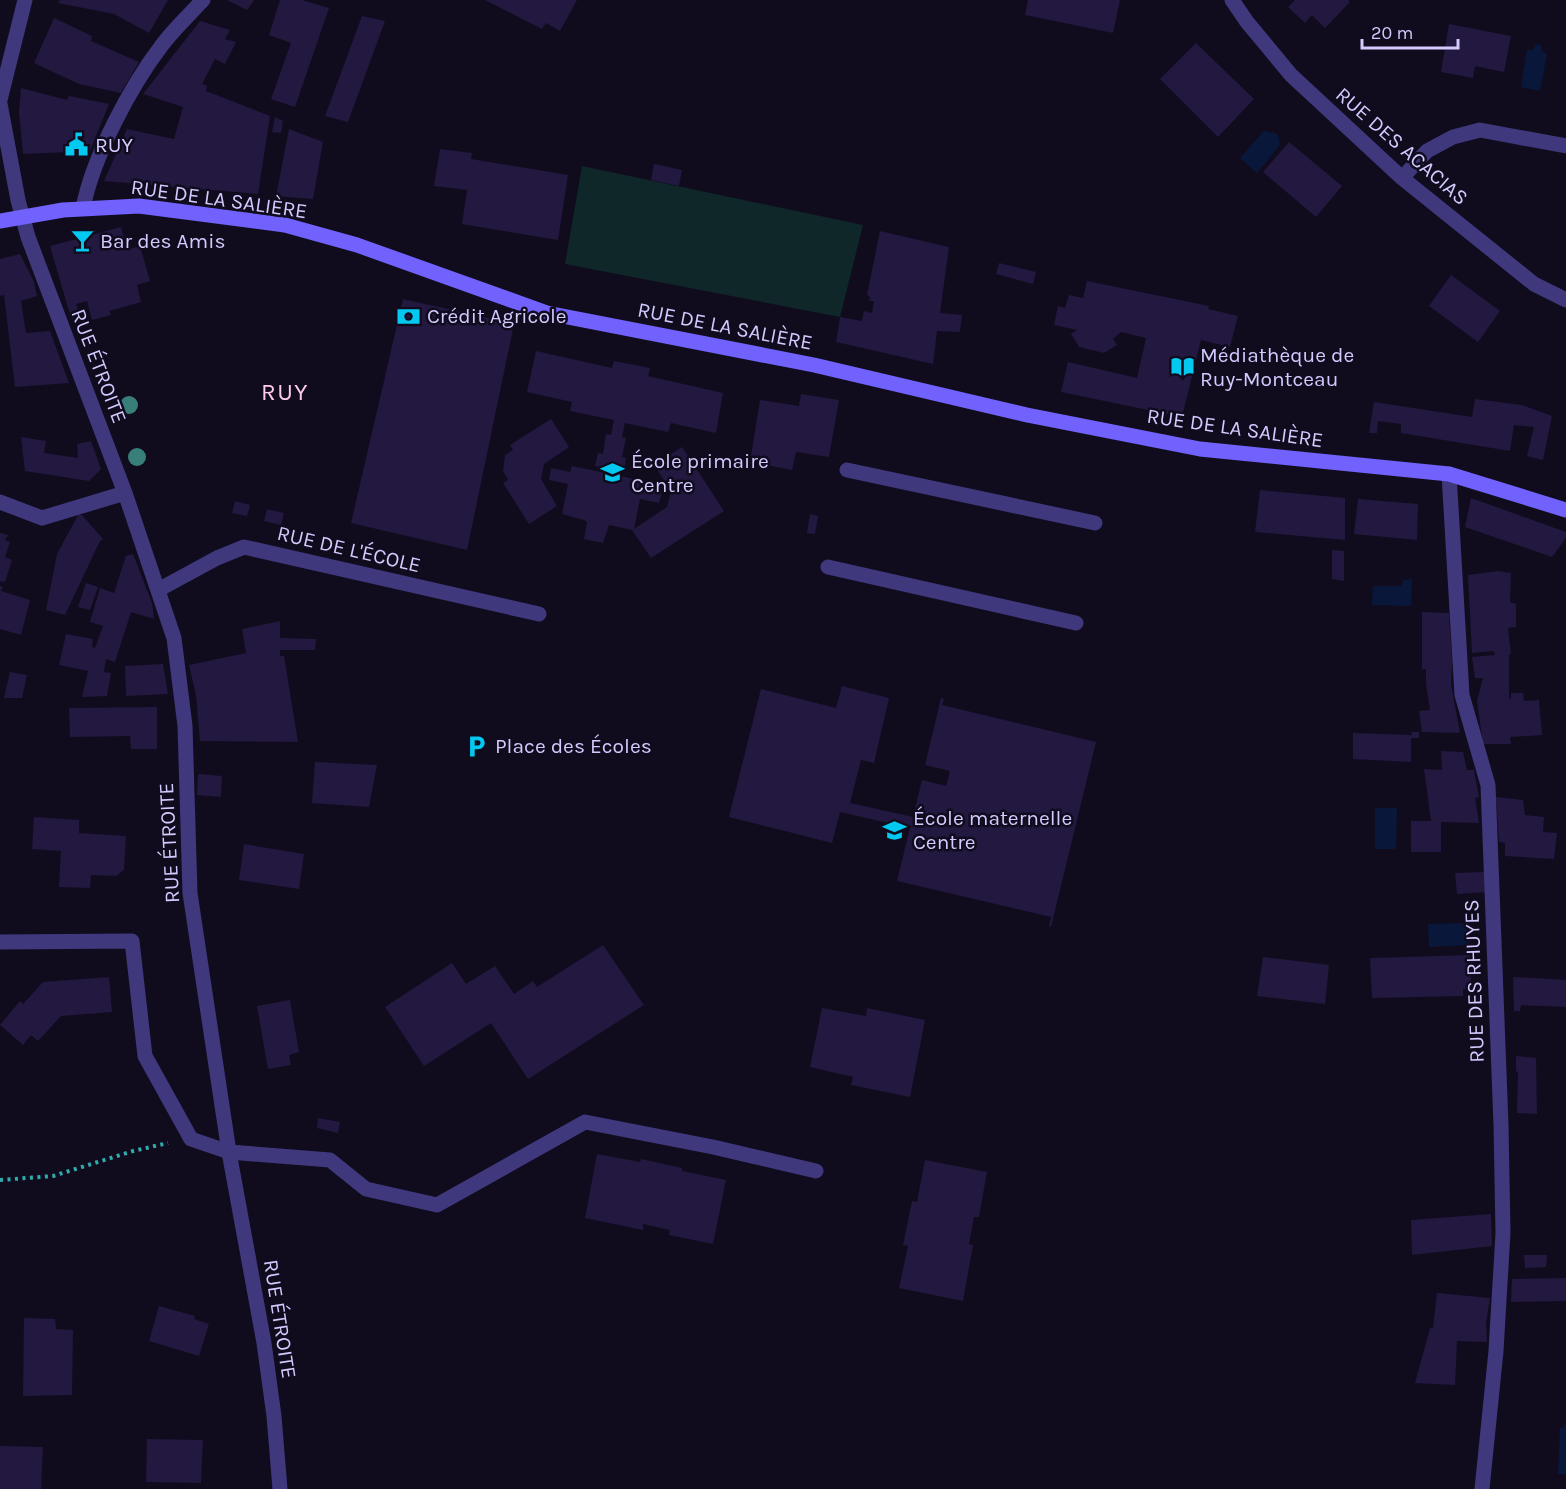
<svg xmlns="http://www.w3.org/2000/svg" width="1566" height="1489" font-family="Karla,sans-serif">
	<rect width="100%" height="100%" fill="#100c1e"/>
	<path fill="#0f2728" d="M582,166L863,225L840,317L565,264Z"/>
	<path fill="#09183a" d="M1540,44L1543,52L1547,54L1540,91L1521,87L1527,49L1533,50L1535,45Z
		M1264,131L1275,133L1278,135L1280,145L1257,173L1240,158Z
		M1412,579L1411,606L1372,605L1373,586H1401L1404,580Z
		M1375,808H1397L1396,849H1375Z
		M1469,923L1470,945L1429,947L1428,924Z
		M1566,1423V1474H1558L1560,1428H1563Z"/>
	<path fill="#23183f" d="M60,0H168L149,33L114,14L58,3Z
		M227,0H254L247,10Z
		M280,0H302L329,8L295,107L271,99L291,43L269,35Z
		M485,0H577L560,31L546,23L542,29Z
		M1028,0H1120L1113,33L1025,15Z
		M1295,0H1348L1350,2L1325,28L1312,15L1305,23L1288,7Z
		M362,16L385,21L348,122L325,116Z
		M54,18L92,36L91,41L139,62L121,93L79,84L34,63Z
		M200,21L230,30L225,39L236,42L225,64L215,59L202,84L207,86L206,91L270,116L258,194L104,181L127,129L174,139L183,107L143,94Z
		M1449,24L1511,36L1504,72L1475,66L1473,78L1441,72Z
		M1196,43L1254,99L1218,137L1160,79Z
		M21,88L67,100L69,96L109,104L90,151L23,154L19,112Z
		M275,117L283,121L281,133L272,132Z
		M289,129L323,142L313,199L276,196Z
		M1289,142L1342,186L1316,217L1263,172Z
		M440,149L472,153L471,159L568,175L558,240L462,224L467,190L434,186Z
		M654,164L682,170L679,186L651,180Z
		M121,227L127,250L140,246L150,281L137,285L141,302L109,311L111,315L92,320L87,301L76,304L83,322L75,325L68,308L50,246Z
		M880,231L949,247L940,313L962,315L960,332L937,331L933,364L836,342L840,317L862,321L864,311L872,313L874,301H869L870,296L867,295Z
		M20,254L34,282L37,296L21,301L26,333L50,331L69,383L15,387L4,295L0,296V259Z
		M999,263L1036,272L1033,284L996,274Z
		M1451,275L1500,311L1478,342L1429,306Z
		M1087,281L1209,306L1208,309L1238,316L1230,347L1201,340L1182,417L1061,392L1068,362L1137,378L1146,338L1121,332L1113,339L1117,345L1104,353L1079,347L1071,334L1077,330L1054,325L1058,306L1065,308L1069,295L1083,298Z
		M403,299L514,324L467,550L351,523Z
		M536,351L612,368L614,361L650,368L648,376L723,393L716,433L671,423L668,432L625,423L622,437L626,438L622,457L626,458L624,472L595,466L598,453L603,454L606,434L611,435L614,420L570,411L572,402L527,392Z
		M801,394L839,400L829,457L796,452L792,470L750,462L760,400L799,406Z
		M1475,399L1522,405L1552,416L1543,460L1527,456L1534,427L1514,425L1510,451L1401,433V424L1378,421L1377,433H1369L1374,402L1472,417Z
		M551,419L569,447L544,464L541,479L557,506L529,524L503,483L508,480L503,471L505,455L513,450L510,445Z
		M21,437L46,441L44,453L78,458L77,444L91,441L101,469L89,481L25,471Z
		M682,447L724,511L651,558L632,530L609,525L603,543L584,539L587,522L584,520L562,514L568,484L549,480L551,468L570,472L572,466L644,481L642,487L662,492L659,503L640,499L634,529L667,507L671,491L654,465Z
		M1260,490L1345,498V540L1255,532Z
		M1471,498L1566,532V538L1552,557L1465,527Z
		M1358,499L1418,504L1417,540L1354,534Z
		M235,501L250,505L247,516L232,513Z
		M267,509L284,513L281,525L264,521Z
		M810,514L818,516L815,534L807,533Z
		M78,515H82L103,539L100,541L65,615L46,610L57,554Z
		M0,533L8,535L5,540L10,542L5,557L12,560L5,582L0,581Z
		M1332,550L1344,551V581L1332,579Z
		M133,554L152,603L154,619L131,612L115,662L106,659L104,672L111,673L107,696L82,697L88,671L59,665L66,634L93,639L92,647L95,648L103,626L90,622L100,588L114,593L126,556Z
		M1498,571L1511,573L1510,602L1516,604V627L1508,628L1511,654L1509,655V699H1511V693H1523L1524,701L1539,700L1542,735L1510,737L1511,744H1483L1477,701L1483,678H1475L1472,657L1495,655L1494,651L1472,653L1468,575Z
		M86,583L98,587L90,610L78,607Z
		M0,586L3,587L1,591L30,600L21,635L0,629Z
		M1422,612L1449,613L1452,661L1451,684L1460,733L1422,732L1419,711L1430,710L1426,684V669H1422Z
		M280,621V638L316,639L315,650H280V656H284L298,742L200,741L196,695L189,665L246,653L242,629Z
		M163,664L168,694L126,696L125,666Z
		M10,672L27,675L22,698H4Z
		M842,686L889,698L874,763L861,760L850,803L913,817L922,780L946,786L950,771L925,765L941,698L944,699L942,705L1096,742L1051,927L1049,926L1051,917L897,881L910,828L840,812L832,843L729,817L761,689L836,708Z
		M157,707V749H131L130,736L70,737L69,708Z
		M1411,732H1419V738H1411V762L1353,759V733L1412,735Z
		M1441,751L1463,752L1467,770H1474L1479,797L1475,798L1479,823L1441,822V852H1411V821H1431L1424,769L1442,770Z
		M315,762L377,765L369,807L312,803Z
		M198,774L222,776L221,797L197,795Z
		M1496,797L1523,800L1525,815L1544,817L1543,832L1557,833L1554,859L1505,856V843L1499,842Z
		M34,817L79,820V833L126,836L124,870L116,876L91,875L90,888L59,887L61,851L32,849Z
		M244,844L304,854L299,889L239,880Z
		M1485,872L1487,892L1457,894L1455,873Z
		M603,945L644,1005L528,1079L491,1023L424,1066L385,1007L452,963L466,984L495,966L514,994L533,981L537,987Z
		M1470,955L1471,989H1463V996L1372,998L1370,958Z
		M1263,957L1329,965L1325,1004L1257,996Z
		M109,977L112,1012L61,1016L38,1041L31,1035L23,1045L0,1025L20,1001L23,1004L43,982Z
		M1513,977L1566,980V1007L1521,1005L1520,1011H1514Z
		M290,1000L299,1052L289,1055L291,1065L268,1069L257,1006Z
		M822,1008L866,1016L867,1008L925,1020L910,1097L851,1085L853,1077L810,1067Z
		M1516,1056L1536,1058L1537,1114L1517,1113L1518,1072L1516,1071Z
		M318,1118L340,1122L338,1133L317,1128Z
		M597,1154L640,1162L641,1159L682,1168V1171L726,1180L713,1244L669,1235L670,1230L643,1224V1230L585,1218Z
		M925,1160L987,1172L979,1217H974L969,1244L973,1245L963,1301L899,1288L908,1246L903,1245L912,1201L917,1202Z
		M1491,1214L1492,1246L1412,1255L1411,1220Z
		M1524,1255H1547L1546,1267L1525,1268Z
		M1566,1278V1301L1511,1302L1512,1279Z
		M1437,1293L1490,1298L1486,1324L1487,1342L1457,1341L1455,1385L1415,1383L1430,1328H1433Z
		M159,1306L195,1316L194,1319L209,1324L199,1356L149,1341Z
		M24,1318L55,1319L56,1329L73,1330L72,1395L23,1396Z
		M147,1439L203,1440L201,1483L146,1482Z
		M0,1446L43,1447L41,1489H0Z"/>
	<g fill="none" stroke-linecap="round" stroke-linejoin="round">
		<path stroke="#2eadae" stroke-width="4" stroke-dasharray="3 4.5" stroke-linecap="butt" d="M0,1180L53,1176L133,1151L168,1143"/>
		<path stroke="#3f387d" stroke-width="15" d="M847,470L1095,523
			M828,567L1076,623
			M0,942L132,941L145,1056L191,1139L229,1152L330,1160L366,1189L437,1205L585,1122L713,1147L816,1171"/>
		<path stroke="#3f387d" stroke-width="15" d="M1232,0L1247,22L1291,75L1402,178L1534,284L1566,300
			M0,100L25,0
			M0,104L18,200L28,237L125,493L174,638L185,726L190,893L229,1152L264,1343L274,1416L280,1489
			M1402,178L1427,151L1453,137L1480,130L1566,146
			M83,208C93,157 130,87 162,45C174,29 189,15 203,0
			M1449,474L1462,695L1488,785L1501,1125L1503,1233L1496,1351L1482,1489
			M0,502L42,518L125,493
			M158,590L217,558L244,547L539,614"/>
		<path stroke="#7162fd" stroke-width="15" d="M0,221L63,210L139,206L285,225L357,245L547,313L814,365L1027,415L1200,449L1449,474L1566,510"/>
	</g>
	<g fill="#387f7a">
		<circle cx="129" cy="405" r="9"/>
		<circle cx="137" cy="457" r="9"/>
	</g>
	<defs>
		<symbol id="civic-bare" viewBox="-9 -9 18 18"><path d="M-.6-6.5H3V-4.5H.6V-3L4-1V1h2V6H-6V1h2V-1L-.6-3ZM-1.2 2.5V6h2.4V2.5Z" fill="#03c9f1" stroke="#100c1e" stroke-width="2.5" paint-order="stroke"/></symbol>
		<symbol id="bar-bare" viewBox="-9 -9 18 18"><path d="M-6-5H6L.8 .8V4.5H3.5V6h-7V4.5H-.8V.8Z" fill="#03c9f1" stroke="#100c1e" stroke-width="2.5" paint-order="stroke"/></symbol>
		<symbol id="bank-bare" viewBox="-9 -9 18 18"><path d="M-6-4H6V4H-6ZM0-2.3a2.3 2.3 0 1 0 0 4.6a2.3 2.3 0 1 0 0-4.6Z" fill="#03c9f1" stroke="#100c1e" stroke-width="2.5" paint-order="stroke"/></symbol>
		<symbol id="library-bare" viewBox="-9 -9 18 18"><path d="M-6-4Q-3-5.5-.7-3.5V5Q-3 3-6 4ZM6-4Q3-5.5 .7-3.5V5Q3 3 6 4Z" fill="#03c9f1" stroke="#100c1e" stroke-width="2.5" paint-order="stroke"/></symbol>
		<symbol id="school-bare" viewBox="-9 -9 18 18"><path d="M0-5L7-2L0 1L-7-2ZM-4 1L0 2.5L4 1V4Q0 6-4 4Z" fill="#03c9f1" stroke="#100c1e" stroke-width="2.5" paint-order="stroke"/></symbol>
		<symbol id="parking-bare" viewBox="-9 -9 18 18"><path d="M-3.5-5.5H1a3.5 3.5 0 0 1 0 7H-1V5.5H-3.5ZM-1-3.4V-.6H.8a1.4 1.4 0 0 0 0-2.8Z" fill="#03c9f1" stroke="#100c1e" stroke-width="2.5" paint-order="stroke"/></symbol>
	</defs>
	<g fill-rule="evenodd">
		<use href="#civic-bare" x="60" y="128" width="33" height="33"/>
		<use href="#bar-bare" x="66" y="224" width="33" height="33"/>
		<use href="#bank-bare" x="392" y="300" width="33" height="33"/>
		<use href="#library-bare" x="1166" y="350" width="33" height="33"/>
		<use href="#school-bare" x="596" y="456" width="33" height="33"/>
		<use href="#parking-bare" x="460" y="730" width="33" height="33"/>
		<use href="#school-bare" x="878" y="814" width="33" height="33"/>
	</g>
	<g text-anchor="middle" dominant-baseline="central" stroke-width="5" stroke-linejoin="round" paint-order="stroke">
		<g font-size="21" fill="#d3cafe" stroke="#100c1e" text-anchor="start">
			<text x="95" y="145">RUY</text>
			<text x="100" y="241">Bar des Amis</text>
			<text x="427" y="316">Crédit Agricole</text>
			<text x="1200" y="355">Médiathèque de<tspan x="1200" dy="24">Ruy-Montceau</tspan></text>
			<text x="631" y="461">École primaire<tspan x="631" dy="24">Centre</tspan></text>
			<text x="495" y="746">Place des Écoles</text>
			<text x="913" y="818">École maternelle<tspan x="913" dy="24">Centre</tspan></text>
		</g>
		<g font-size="21" fill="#d3cafe" stroke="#100c1e">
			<text transform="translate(1402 146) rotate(41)">RUE DES ACACIAS</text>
			<text transform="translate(219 199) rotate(8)">RUE DE LA SALIÈRE</text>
			<text transform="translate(725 326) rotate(11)">RUE DE LA SALIÈRE</text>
			<text transform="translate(99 366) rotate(69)">RUE ÉTROITE</text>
			<text transform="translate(1235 428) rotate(8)">RUE DE LA SALIÈRE</text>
			<text transform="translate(349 549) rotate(13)">RUE DE L'ÉCOLE</text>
			<text transform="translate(169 843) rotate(-93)">RUE ÉTROITE</text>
			<text transform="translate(1474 981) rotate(-92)">RUE DES RHUYES</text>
			<text transform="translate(280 1319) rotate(81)">RUE ÉTROITE</text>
		</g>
		<g font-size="24" letter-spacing="1.5" fill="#fecce8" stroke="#100c1e">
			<text x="285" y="392">RUY</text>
		</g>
	</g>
	<path d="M1362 39v9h96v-9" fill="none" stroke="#d3cafe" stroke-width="3"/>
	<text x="1371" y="39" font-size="18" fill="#d3cafe" stroke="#100c1e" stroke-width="4.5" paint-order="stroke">20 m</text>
</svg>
